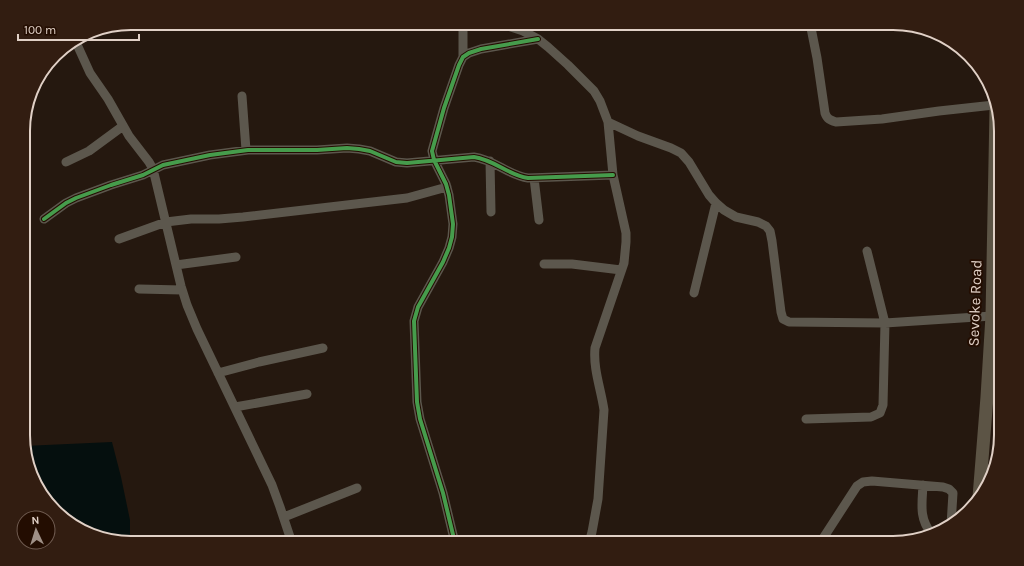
<svg xmlns="http://www.w3.org/2000/svg" width="1024" height="566" font-family="Karla,sans-serif">
	<rect width="100%" height="100%" fill="#25180f"/>
	<path fill="#050f0e" d="M112,442L121,477L130,520V543L77,529L41,495L24,449V446Z"/>
	<g fill="none" stroke-linecap="round" stroke-linejoin="round">
		<path stroke="#5c574d" stroke-width="9" d="M499,23L523,31L538,39L548,47L568,65L594,91L600,101L608,122L613,175L626,233V242L624,263L595,348C593,369 601,389 604,410L598,499L592,532L589,543
			M810,23L817,58L825,113C827,119 830,120 836,122L882,119L939,111L994,105
			M75,40L90,73L108,99L129,136L149,162L153,169L181,286L187,305L197,329L272,485L280,507L292,543
			M463,57V23
			M242,96L246,150
			M608,122L638,136L671,148L681,153L689,162L709,195L716,203L724,210L736,217L758,222L766,226L770,231L772,241L781,312L783,319L789,322L885,323L992,316
			M490,161L491,212
			M66,162L89,151L123,126
			M534,178L539,220
			M44,219L66,203L76,198L111,185L143,175L163,165L210,155L248,150H317L347,148L359,149L370,151L396,162L407,163L474,157C495,160 508,175 528,178L613,175
			M119,239L166,222L191,219H219L243,217L407,198L447,187
			M544,264H572L621,270
			M176,265L236,257
			M139,289L182,290
			M694,293L716,203
			M218,373L259,362L323,348
			M235,407L307,394
			M806,419L871,417L880,413L883,405L885,323L867,251
			M923,485C922,504 919,518 931,533
			M284,517L357,488
			M455,543L443,493L420,419L417,402L414,321L418,307L443,262L449,248L452,237L453,224L449,195L446,184L434,160L432,151L444,108L459,65L463,57L469,53L481,49L538,39
			M820,543L857,486L863,482L872,481L943,487L949,489L953,493L951,525"/>
		<path stroke="#5c5445" stroke-width="13" d="M979,497L987,397L992,316L996,110"/>
		<defs>
			<path id="cycleway" d="M44,219L66,203L76,198L111,185L143,175L163,165L210,155L248,150H317L347,148L359,149L370,151L396,162L407,163L474,157C495,160 508,175 528,178L613,175
				M455,543L443,493L420,419L417,402L414,321L418,307L443,262L449,248L452,237L453,224L449,195L446,184L434,160L432,151L444,108L459,65L463,57L469,53L481,49L538,39"/>
		</defs>
		<use href="#cycleway" stroke="#230d01" stroke-width="6"/>
		<use href="#cycleway" stroke="#469c4c" stroke-width="4"/>
	</g>
	<g text-anchor="middle" dominant-baseline="central" stroke-width="4" stroke-linejoin="round" paint-order="stroke">
		<g font-size="15" fill="#e0d0c6" stroke="#230d01">
			<text transform="translate(975 303) rotate(-88)">Sevoke Road</text>
		</g>
	</g>
	<path d="M0 0H1024V566H0ZM131 30H893A101 101 0 0 1 994 131V435A101 101 0 0 1 893 536H131A101 101 0 0 1 30 435V131A101 101 0 0 1 131 30Z" fill="#321d11" fill-rule="evenodd"/>
	<path fill="none" stroke="#e0d0c6" stroke-width="2" d="M131 30H893A101 101 0 0 1 994 131V435A101 101 0 0 1 893 536H131A101 101 0 0 1 30 435V131A101 101 0 0 1 131 30Z"/>
	<g transform="translate(36 530) rotate(356)"><circle r="19" fill="#230d01" stroke="#6f5b50"/>
	<path d="M0-3L7 15L0 10L-7 15Z" fill="#9f9086"/>
	<text y="-6" font-size="11" font-weight="bold" text-anchor="middle" fill="#e0d0c6">N</text>
	</g>
	<path d="M18 34v6h121v-6" fill="none" stroke="#e0d0c6" stroke-width="2"/>
	<text x="24" y="34" font-size="12" fill="#e0d0c6" stroke="#230d01" stroke-width="3" paint-order="stroke">100 m</text>
</svg>
